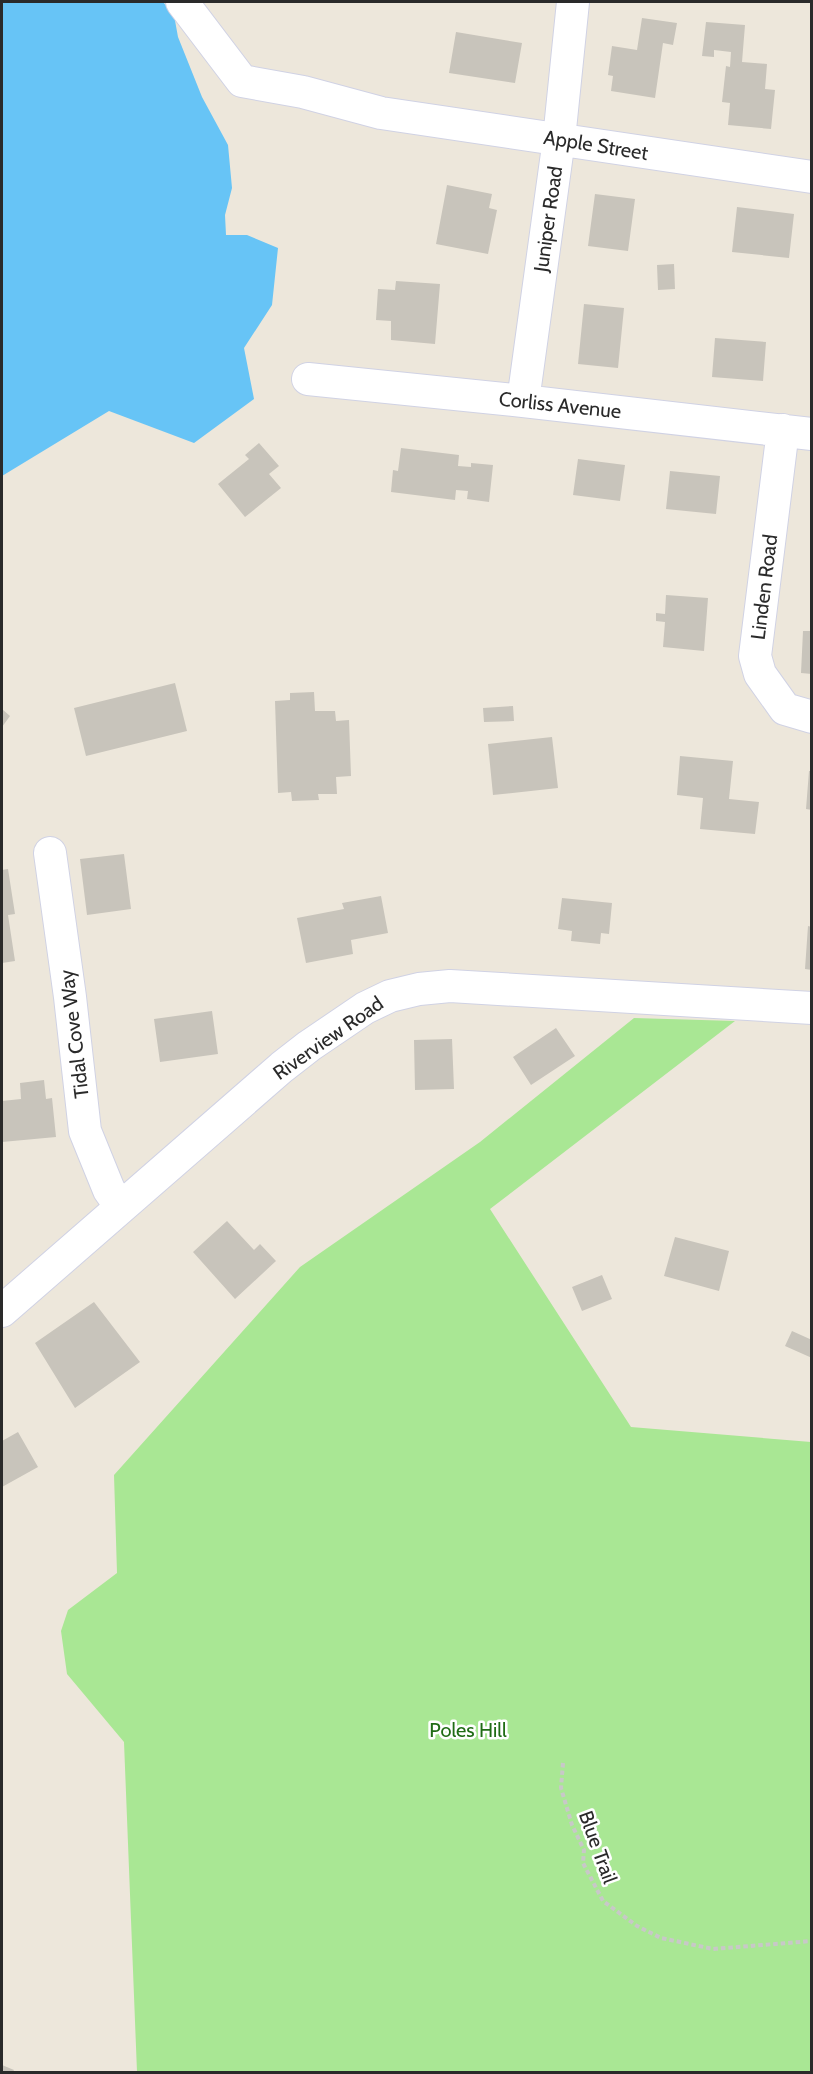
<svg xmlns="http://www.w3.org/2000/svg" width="813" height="2074" font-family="Cabin,sans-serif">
	<rect width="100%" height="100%" fill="#ede7db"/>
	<path fill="#a9e794" d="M634,1018L735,1021L490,1209L631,1427L811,1442V2072H137L124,1742L67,1674L61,1631L68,1610L117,1573L114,1475L300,1267L480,1142Z"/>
	<path fill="#67c4f6" d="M2,2H163L174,15L178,37L202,97L228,145L232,188L225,215L226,235H247L278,248L272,305L244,348L254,399L194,443L109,411L2,476Z"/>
	<path fill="#c8c4bb" d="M642,18L677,23L673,45L663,43L655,98L611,91L613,76L608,75L612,46L637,50Z
		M706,22L745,25L742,62L767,64L765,89L775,90L771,129L728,125L730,103L722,102L726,66L730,67L731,52L714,50V57L702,56Z
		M456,32L522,43L515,83L449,73Z
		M447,185L492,194L489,208L497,210L488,254L436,244Z
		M595,194L635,199L628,251L588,246Z
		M737,207L794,214L789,258L732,252Z
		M674,264L675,289L658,290L657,265Z
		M396,281L440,284L435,344L391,340V321L376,320L378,289L395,290Z
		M584,304L624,308L618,368L578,364Z
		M715,338L766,342L763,381L712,377Z
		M259,443L279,466L269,474L281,488L245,517L218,484L249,459L245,455Z
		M401,448L459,455L458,466L471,467V463L493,465L489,502L467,499L468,491L456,490L455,500L391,492L393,470L398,471Z
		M578,459L625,465L620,501L573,495Z
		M670,471L720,476L716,514L666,509Z
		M666,595L708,598L704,651L663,647L665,622L656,621V613L665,614Z
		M803,631H812V674L801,673Z
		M175,683L187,731L86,756L74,708Z
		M314,692L315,711H335L336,721L349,720L351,776L336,777L337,794H318L319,800L292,801L291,792L278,793L275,701L290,700V693Z
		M513,706L514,721L484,722L483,708Z
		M2,709L10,716L2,727Z
		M552,737L558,788L493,795L488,744Z
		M680,756L733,761L729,799L759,802L755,834L700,829L703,798L677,795Z
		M809,771H812V810L806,809Z
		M124,854L131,909L87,915L80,859Z
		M8,869L15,914L8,915L15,961L2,963V870Z
		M381,896L388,933L351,940L353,954L306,963L297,918L344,909L342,903Z
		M562,898L612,903L609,934L601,933L600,944L571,941L572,931L558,929Z
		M808,926L812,927V970L805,969Z
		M212,1011L218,1054L160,1062L154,1019Z
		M556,1028L575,1056L531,1085L513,1057Z
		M452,1039L454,1089L415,1090L414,1040Z
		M44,1080L46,1099L52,1098L56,1137L2,1142V1101L21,1099L20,1083Z
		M227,1221L254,1250L260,1244L276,1261L235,1299L193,1252Z
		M675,1237L729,1251L719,1291L664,1276Z
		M602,1275L612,1299L582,1311L572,1287Z
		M94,1302L140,1362L75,1408L35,1343Z
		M792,1331L812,1340V1358L785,1346Z
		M18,1432L38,1467L2,1487V1441Z
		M2,2065L14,2070L13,2072H2Z"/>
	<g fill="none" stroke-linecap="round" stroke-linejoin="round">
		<defs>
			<path id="minor" d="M182,2L242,81L303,92L381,113L812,177
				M308,379L523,401L812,434
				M523,401L559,139L573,2
				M783,430L755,656L760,674L785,709L812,717
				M50,853L70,997L85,1131L109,1190L121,1207
				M2,1311L282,1067L309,1046L365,1008L390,996L419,989L450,986L812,1008"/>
		</defs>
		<use href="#minor" stroke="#d0d2e4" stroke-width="34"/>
		<path stroke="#c8c8c8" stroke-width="4" stroke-dasharray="4.5 3" stroke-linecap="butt" d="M563,1763L561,1788L572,1825L584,1850L583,1863L603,1901L637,1926L661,1938L713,1949L812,1941"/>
		<use href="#minor" stroke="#fff" stroke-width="32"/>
	</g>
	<g text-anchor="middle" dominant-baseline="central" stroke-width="5" stroke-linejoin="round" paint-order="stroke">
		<g font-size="20" fill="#2a2a2a" stroke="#fff">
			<text transform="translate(596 145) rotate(9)">Apple Street</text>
			<text transform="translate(548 219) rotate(-82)">Juniper Road</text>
			<text transform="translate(560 405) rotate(6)">Corliss Avenue</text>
			<text transform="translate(764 587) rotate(-83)">Linden Road</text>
			<text transform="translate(74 1034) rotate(-97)">Tidal Cove Way</text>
			<text transform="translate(328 1038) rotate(-35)">Riverview Road</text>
			<text transform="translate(598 1847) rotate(70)">Blue Trail</text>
		</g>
		<g font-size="20" fill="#206c15" stroke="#fff">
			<text x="468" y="1730">Poles Hill</text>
		</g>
	</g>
	<rect width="813" height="2074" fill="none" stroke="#2a2a2a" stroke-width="6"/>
</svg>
